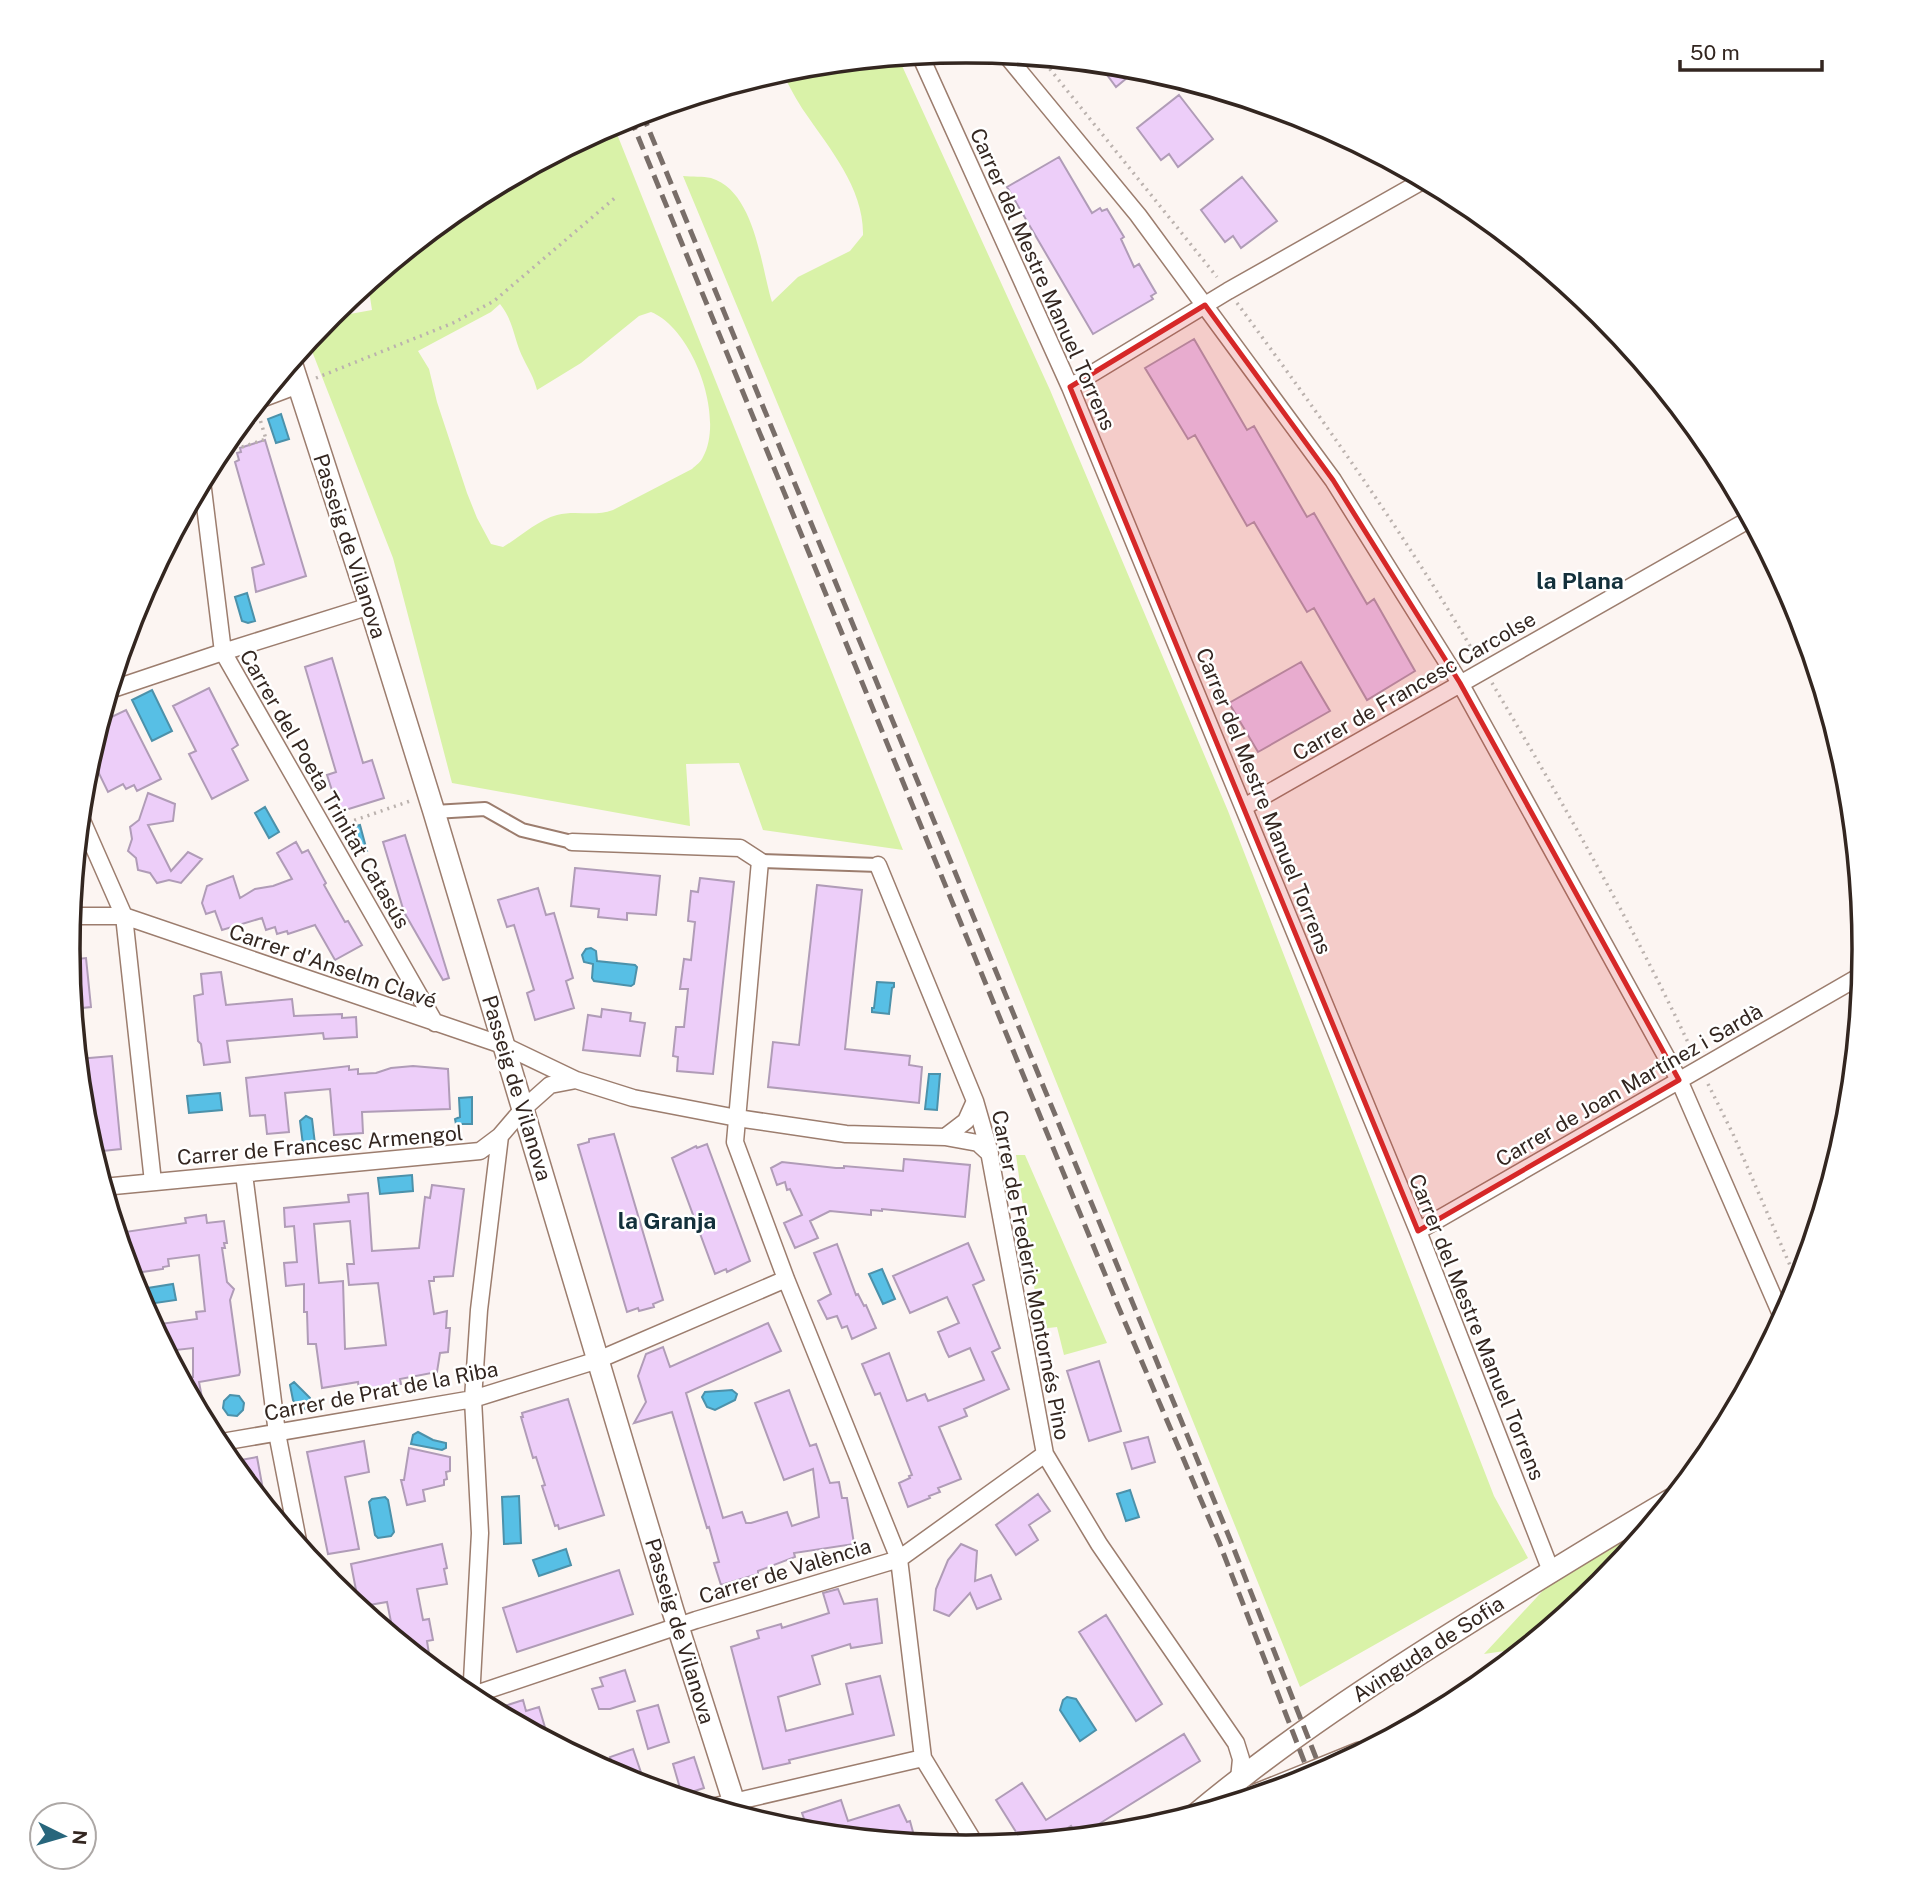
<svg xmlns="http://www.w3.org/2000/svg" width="1932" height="1899" font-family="'Public Sans',sans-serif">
	<rect width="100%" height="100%" fill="#fcf5f2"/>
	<path fill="#d9f2a8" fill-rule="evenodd" d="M898,57L1050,390L1228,811L1494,1496L1528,1558L1300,1687L956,833L683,176C692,177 703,176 711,178C755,191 761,267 772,302L798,277L850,251L863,235C864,189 830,149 806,114C796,100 789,85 781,71L791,68Z
		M613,124L903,850L763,830L739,763L686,764L690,826L452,783L393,558L308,341L328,318L372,310L368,284L467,202ZM500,304C514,321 514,341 524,360C529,370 534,378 537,390L581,363L639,316L651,312C693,329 725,417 703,457C701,462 696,465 692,469L613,510C594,517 576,510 557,515C538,520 520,537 503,547L491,544L477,518L467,493L437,402L429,369L418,351L491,312Z
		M1016,1155H1025L1107,1343L1064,1355L1057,1327L1040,1329Z
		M1646,1530L1601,1585L1525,1648L1484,1654L1563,1569Z"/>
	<path fill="#57bfe5" stroke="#4c91aa" stroke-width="2" d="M281,414L289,439L276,443L268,419Z
		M247,593L255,621L248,623L242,621L235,597Z
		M152,690L172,731L152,741L132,700Z
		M265,807L279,832L269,838L255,813Z
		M360,825L367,851L356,854L349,828Z
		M591,948L596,951L597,961L635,965L637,967L634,984L631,986L594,981L592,978L593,964L584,962L582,955L586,949Z
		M877,982L894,983V987L892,988L889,1014L872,1012V1008H874Z
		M929,1074H940L937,1110L925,1109Z
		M220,1093L222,1110L189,1113L187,1096Z
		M472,1097V1124H456L455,1119L460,1117L459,1098Z
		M306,1116L312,1119L315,1144L303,1145L300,1121Z
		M412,1175L413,1191L380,1194L378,1178Z
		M882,1269L895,1299L883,1304L869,1274Z
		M173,1284L176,1300L142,1305L135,1290Z
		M294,1382L310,1398V1404L306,1409H299L293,1400L290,1385Z
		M732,1390L737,1394L735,1400L715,1410L707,1407L702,1397L705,1392Z
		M230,1395L239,1396L244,1403L243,1410L237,1416L228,1415L223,1408L224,1401Z
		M418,1432L433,1440L446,1443V1448L442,1450L411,1444L413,1435Z
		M1130,1490L1139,1517L1126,1521L1117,1494Z
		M519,1496L521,1543L504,1544L502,1497Z
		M385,1497L388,1500L394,1532L391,1536L378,1538L375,1535L369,1502L372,1499Z
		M566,1549L571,1565L539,1576L533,1560Z
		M1067,1697L1076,1699L1096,1730L1080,1741L1060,1710L1063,1700Z"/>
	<path fill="#edcef9" stroke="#b09cb7" stroke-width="2" fill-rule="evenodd" d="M1099,64L1115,65L1139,68L1116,87Z
		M1179,95L1213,139L1178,167L1169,154L1161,160L1137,128Z
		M1059,157L1092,213L1100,208L1102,211L1107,209L1124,237L1121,239L1134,267L1139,264L1156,293L1151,296L1153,299L1093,334L1007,187Z
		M1242,177L1277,221L1241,248L1233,236L1225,242L1201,210Z
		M1194,339L1247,430L1254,426L1307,517L1314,513L1367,604L1374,599L1415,671L1367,700L1314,608L1307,612L1254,522L1247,526L1195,435L1188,439L1145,368Z
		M265,440L306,576L256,592L252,568L264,564L235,462L239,460L237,453L241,452L240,448Z
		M332,658L363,763L372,760L384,798L339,812L327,775L336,772L305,667Z
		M1301,662L1330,711L1258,752L1229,703Z
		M209,688L238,745L232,749L248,780L212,799L189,754L196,751L173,706Z
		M126,710L161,779L137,791L134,785L126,789L123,784L108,792L90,755L97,732L106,728L103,721Z
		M148,793L175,804L173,821L148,825L171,871L188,852L202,859L181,883L169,880L157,883L150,873L138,870L136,858L128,851L132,839L130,827L139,820Z
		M405,835L449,978L443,980L404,912L383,842Z
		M296,842L302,853L308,850L326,883L324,885L345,922L348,921L362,945L335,960L315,925L288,934L287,931L277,934L275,927L266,930L262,918L222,930L215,911L206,914L202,903L207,886L233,876L240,898L255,889L273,886L292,879L277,853Z
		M575,868L660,876L656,915L627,913V920L598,917L599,909L571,906Z
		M700,878L734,882L713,1074L677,1071L678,1057L673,1056L676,1027H684L688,989H680L684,959L691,960L695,922L688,921L691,891L698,892Z
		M817,885L862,890L845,1049L910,1056L909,1065L922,1067L919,1103L768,1087L773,1042L799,1045Z
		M538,888L546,915L554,913L573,978L566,981L574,1008L535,1020L527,993L534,990L514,925L507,927L498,900Z
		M86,958L91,1007L73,1009L68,960Z
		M221,972L226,1005L292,999L294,1016L342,1014V1018L356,1017L357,1037L324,1039L323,1033L227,1041L230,1062L204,1065L201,1044L198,1041L194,996L203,994L201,974Z
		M602,1009L631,1013L630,1021L645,1023L640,1056L583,1050L588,1015L601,1017Z
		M112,1056L121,1149L93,1152L84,1124L78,1059Z
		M349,1066V1070L358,1069V1074L376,1073L391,1068L413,1066L448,1069L450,1109L362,1112L363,1133L334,1135L330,1089L285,1093L289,1132L267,1134L265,1115L250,1116L246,1078Z
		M614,1134L663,1300L653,1304L654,1307L639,1311L638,1308L627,1312L578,1145L589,1142V1139Z
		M707,1144L750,1261L727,1272L726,1269L715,1274L672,1158L696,1146L697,1148Z
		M904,1159L970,1165L965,1217L882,1209V1211L871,1210V1215L830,1211L810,1221L818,1238L795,1248L784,1223L802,1215L790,1189L787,1190L785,1182L777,1185L771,1168L782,1162L836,1168H844V1166L903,1171Z
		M432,1185L464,1189L453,1276L434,1277V1281H429L434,1314L447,1311L446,1328H450L448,1352L440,1353L437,1372L400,1379L401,1384L359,1391L358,1382L322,1388L316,1344H308L307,1312H304V1284L286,1286L284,1263L297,1262L294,1226L285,1227L284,1208L349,1202L348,1195L368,1193L372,1251L419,1248L425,1197L430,1198ZM350,1221L354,1264H347L349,1285L378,1283L386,1345L345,1349L343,1281L319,1283L314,1224Z
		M206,1215L207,1223L224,1221L227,1243H224L225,1248H222L227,1282L234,1289L230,1300L240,1372L239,1375L199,1382L206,1419L203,1420L181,1378L193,1377V1348L167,1351L153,1325L197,1319L196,1312L205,1311L199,1255L168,1259L169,1266L163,1267V1269L135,1273V1270L129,1271L125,1232L186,1223L185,1218Z
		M968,1243L984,1280L973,1285L1000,1348L992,1352L1009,1389L964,1409L967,1416L939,1427L961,1479L938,1488L940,1492L929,1496L930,1498L908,1507L899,1483L910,1478L909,1476L912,1475L880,1393L875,1395L862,1364L889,1353L907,1401L925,1394L928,1401L984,1380L970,1348L949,1357L946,1351L938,1332L959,1323L947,1297L910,1313L893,1276Z
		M837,1244L856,1295L858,1294L864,1306L866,1305L876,1328L852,1339L847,1326L842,1328L837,1316L827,1319L818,1301L831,1294L814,1253Z
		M768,1323L781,1351L686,1393L723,1518L742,1512L746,1523H751L787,1512L792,1526L819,1517L813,1469L784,1480L755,1403L789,1390L810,1446L816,1444L830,1483L839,1482L842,1498H847L854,1544L794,1553L795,1557L758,1571V1574L721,1585L714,1563L719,1562L709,1527L707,1528L672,1412L634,1423L646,1402L638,1376L646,1354L663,1347L670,1367Z
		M1099,1361L1121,1431L1089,1441L1067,1371Z
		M568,1399L604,1515L559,1529L558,1525L555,1526L542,1486L545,1485L536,1457L533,1458L521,1417H523L522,1413Z
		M1148,1437L1155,1462L1132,1469L1124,1443Z
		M364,1441L369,1472L345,1477L359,1549L328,1554L307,1452Z
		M409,1448L450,1457V1471L446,1472L447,1479L444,1480V1485L423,1490L425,1501L407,1505L401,1480H404Z
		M257,1457L266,1506L230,1462Z
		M1038,1494L1050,1511L1029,1525L1038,1540L1016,1555L996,1525Z
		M442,1544L447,1568L444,1569L447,1584L417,1589L423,1620L429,1619L433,1640L427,1641L431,1667L394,1637L387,1602L358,1607L353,1603L351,1591L356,1590L351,1564Z
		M961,1544L977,1551L975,1581L991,1575L1001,1599L977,1609L970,1593L949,1616L934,1610L936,1589L948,1560Z
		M619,1570L633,1614L517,1652L503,1608Z
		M838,1589L844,1604L877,1599L882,1643L851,1648L850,1644L812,1656L820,1684L778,1697L786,1731L853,1714L846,1684L880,1676L894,1735L789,1760L790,1763L763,1769L731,1647L759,1638L757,1631L781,1624L782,1628L829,1613L823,1593Z
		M1106,1615L1162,1704L1136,1721L1079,1632Z
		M625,1670L635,1701L610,1709H599L592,1689L603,1686L600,1678Z
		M523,1700L526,1711L539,1707L549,1741L492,1710Z
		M658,1705L669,1742L648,1749L637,1711Z
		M1184,1734L1200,1761L1078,1837L1071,1826L1050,1840L1023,1843L996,1800L1022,1783L1046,1820Z
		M633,1749L646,1787L617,1777L610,1757Z
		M694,1757L704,1788L682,1795L673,1764Z
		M841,1800L848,1821L899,1805L907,1822L910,1821L916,1843L809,1833L802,1813Z"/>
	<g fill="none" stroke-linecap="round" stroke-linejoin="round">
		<defs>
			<path id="pedestrian" d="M434,812L485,809L522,830L572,842
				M760,861L878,865"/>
			<path id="minor" d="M920,55L1070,387L1418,1231L1551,1571
				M1006,55L1138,215L1333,480L1460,683L1679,1080L1783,1319
				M1070,387L1228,291L1424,180
				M261,399L298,385
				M202,481L223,652L435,1023
				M110,690L223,652L370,606
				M1244,807L1750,519
				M80,816L124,916L153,1182
				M572,842L740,848L760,861L735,1142L786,1279L899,1559L923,1758L977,1847
				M878,865L975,1101L988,1146L1045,1454L1099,1544L1236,1743L1241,1759L1239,1779
				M71,916H124L505,1046L576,1080L633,1098L737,1118L846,1134L945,1137L978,1143L990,1154
				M945,1137L966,1121L975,1101
				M244,1174L277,1433L299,1546
				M103,1187L480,1151L500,1136L523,1109L550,1085L576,1080
				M1418,1231L1862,975
				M216,1443L473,1399L598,1360L786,1279
				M467,1697L696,1620L899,1559L1045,1454
				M471,1699L480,1533L473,1399L479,1310L500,1136
				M712,1807L923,1758"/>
			<path id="tertiary" d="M291,362L370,606L434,812L673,1611L738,1815
				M1246,1799L1360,1753
				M1195,1815C1282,1742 1377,1680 1473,1620C1539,1579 1605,1538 1672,1499"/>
		</defs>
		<use href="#pedestrian" stroke="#9c7d6e" stroke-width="16"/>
		<use href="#minor" stroke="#9c7d6e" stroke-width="19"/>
		<use href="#tertiary" stroke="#9c7d6e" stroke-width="24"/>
		<path stroke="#bbb2ae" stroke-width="3.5" stroke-dasharray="2 5" stroke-linecap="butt" d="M1041,58L1217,277
			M1237,303C1321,417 1404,533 1476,656
			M316,378L453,323L494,301L616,197
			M242,447L266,439L259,416
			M1492,683C1564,805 1634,927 1694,1055
			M341,825L410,801
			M1708,1084L1733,1134L1799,1286"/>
		<use href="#pedestrian" stroke="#fff" stroke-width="12"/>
		<use href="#minor" stroke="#fff" stroke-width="16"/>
		<use href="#tertiary" stroke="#fff" stroke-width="21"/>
		<path stroke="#796e69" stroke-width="5" stroke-dasharray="14 7" stroke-linecap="butt" d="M642,113L1230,1539L1322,1773
			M630,117L1118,1306L1219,1542L1311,1779"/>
	</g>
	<path fill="#d62828" fill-opacity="0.2" stroke="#d62828" stroke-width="5" stroke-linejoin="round" d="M1205,305L1333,480L1460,683L1679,1080L1418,1231L1070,387Z"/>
	<g text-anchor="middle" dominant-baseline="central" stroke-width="5" stroke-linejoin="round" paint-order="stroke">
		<g font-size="21" fill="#332620" stroke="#fff">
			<text transform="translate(1043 279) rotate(66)">Carrer del Mestre Manuel Torrens</text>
			<text transform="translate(350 546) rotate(72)">Passeig de Vilanova</text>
			<text transform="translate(1414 686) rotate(-30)">Carrer de Francesc Carcolse</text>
			<text transform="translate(325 789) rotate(60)">Carrer del Poeta Trinitat Catasús</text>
			<text transform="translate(1264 801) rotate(68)">Carrer del Mestre Manuel Torrens</text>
			<text transform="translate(333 966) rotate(19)">Carrer d'Anselm Clavé</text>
			<text transform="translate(1629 1085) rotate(-30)">Carrer de Joan Martínez i Sardà</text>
			<text transform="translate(517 1088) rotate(73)">Passeig de Vilanova</text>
			<text transform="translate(320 1145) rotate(-5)">Carrer de Francesc Armengol</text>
			<text transform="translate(1031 1275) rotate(79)">Carrer de Frederic Montornés Pino</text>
			<text transform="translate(1477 1327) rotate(68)">Carrer del Mestre Manuel Torrens</text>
			<text transform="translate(381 1391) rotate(-11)">Carrer de Prat de la Riba</text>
			<text transform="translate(785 1571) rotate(-17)">Carrer de València</text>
			<text transform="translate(680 1631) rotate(73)">Passeig de Vilanova</text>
			<text transform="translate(1428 1649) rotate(-33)">Avinguda de Sofia</text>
		</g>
		<g font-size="23" font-weight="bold" fill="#13303b" stroke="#fff">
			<text x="1580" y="580">la Plana</text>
			<text x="667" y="1220">la Granja</text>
		</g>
	</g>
	<path d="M0 0H1932V1899H0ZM80 949a886 886 0 1 1 1772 0a886 886 0 1 1-1772 0Z" fill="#fff" fill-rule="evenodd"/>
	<path fill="none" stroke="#332620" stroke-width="3.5" d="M80 949a886 886 0 1 1 1772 0a886 886 0 1 1-1772 0Z"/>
	<g transform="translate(63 1836) rotate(95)"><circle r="33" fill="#ffffff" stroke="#ada8a6" stroke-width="2"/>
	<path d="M0-5L12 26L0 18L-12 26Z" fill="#28667c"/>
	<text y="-10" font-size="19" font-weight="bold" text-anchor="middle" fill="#332620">N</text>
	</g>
	<path d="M1680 60v10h142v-10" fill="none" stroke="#332620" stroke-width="3.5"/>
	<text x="1690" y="60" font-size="21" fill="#332620" stroke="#ffffff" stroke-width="5" paint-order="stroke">50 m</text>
</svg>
